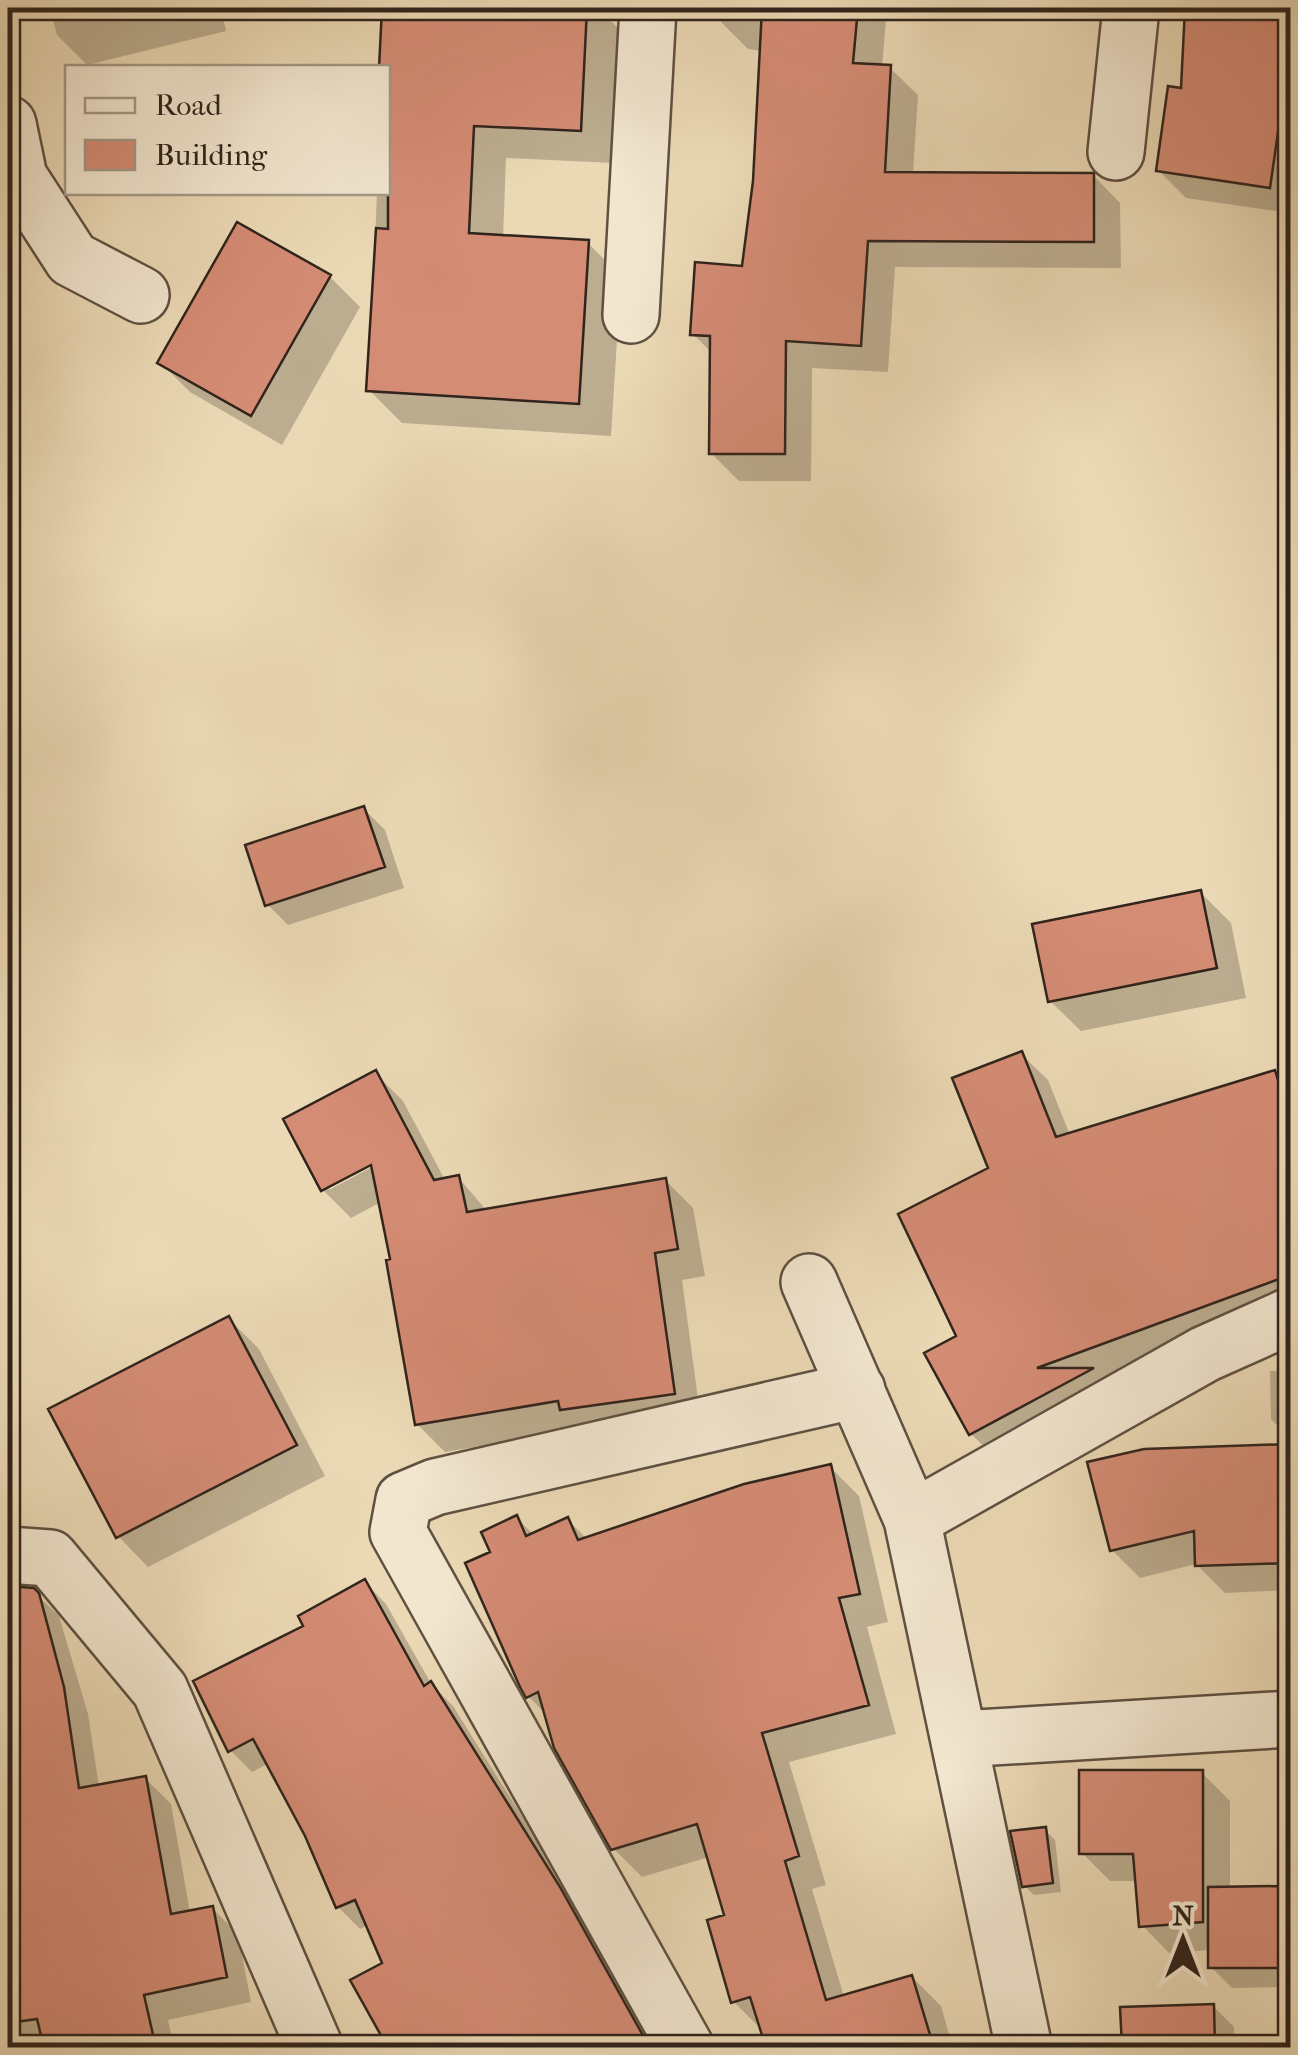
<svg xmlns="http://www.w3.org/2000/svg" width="1298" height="2055" font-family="'IM FELL French Canon',serif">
	<rect width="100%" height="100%" fill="#ebd9b5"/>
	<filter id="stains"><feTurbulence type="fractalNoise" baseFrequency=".002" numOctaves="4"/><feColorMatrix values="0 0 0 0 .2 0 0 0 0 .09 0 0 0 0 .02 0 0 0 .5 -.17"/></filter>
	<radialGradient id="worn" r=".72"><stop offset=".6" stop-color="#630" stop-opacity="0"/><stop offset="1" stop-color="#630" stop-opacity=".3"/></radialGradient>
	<path fill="#0003" fill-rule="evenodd" d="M50,8H221L226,31L87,65L57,35Z
		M384,8H598L620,30L613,163L506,158L503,238L588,243L621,276L611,436L402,423L369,390L377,192H388Z
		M722,8H887L882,67L890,68L918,95L913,174L1093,175L1120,203L1121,268L895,267L888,372L812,368L811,481H739L711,453L712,353L693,334L744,268L755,181L762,51L748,49L721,22Z
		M1188,8H1290V213L1186,198L1158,170L1183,91Z
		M238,226L330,277L360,307L282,445L190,392L160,362Z
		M8,319L17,419L8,420Z
		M364,809L385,830L404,888L288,925L267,904Z
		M1201,893L1231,923L1246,998L1081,1031L1050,1001Z
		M1021,1054L1048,1080L1070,1135L1274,1073L1290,1089V1311L1102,1380L1118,1396L998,1460L971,1434L928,1354L959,1337L991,1169Z
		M375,1073L403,1101L445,1180L458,1177L487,1211L665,1180L693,1208L705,1276L682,1280L701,1421L582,1429L445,1452L417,1424L381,1202L351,1218L323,1190ZM381,1157L383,1161L329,1190V1184Z
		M229,1319L259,1349L325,1476L148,1567L118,1536Z
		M1270,1371H1290V1439L1271,1419Z
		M8,1438L21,1456L8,1466Z
		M1290,1447V1590L1225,1593L1196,1564L1140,1578L1112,1550L1144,1451Z
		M830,1467L859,1496L888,1622L867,1627L896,1734L789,1762L826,1885L812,1889L844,1997L912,1977L941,2006L953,2048H768L763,2031L734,2002L727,1917L709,1857L642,1877L613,1848L547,1715L528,1696L493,1553L517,1518L534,1535L568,1520L587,1539Z
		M365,1582L386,1604L432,1685L453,1706L581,1911L657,2048H409L368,1925L360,1929L338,1907L308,1835L269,1763L252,1772L230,1750L307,1627Z
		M8,1587L33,1591L59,1616L88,1714L99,1787L146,1779L171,1804L190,1913L213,1909L238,1934L251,2002L168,2020L174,2048H47L33,2036L8,2045Z
		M1202,1773L1230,1801V1889L1279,1888L1290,1899V1987L1232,1988L1211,1967V1950L1169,1953L1142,1925L1138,1881H1110L1082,1853ZM1278,1906H1283L1284,1980H1279Z
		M1045,1830L1055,1840L1061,1892L1034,1895L1024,1885Z
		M1213,2006L1234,2027V2048H1124Z"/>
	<path fill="#d58c75" stroke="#30241c" stroke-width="2.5" d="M382,8H587L581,131L474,126L469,233L589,240L579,404L366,391L376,228L388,229V68H379Z
		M762,8H858L853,63L891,65L885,172L1094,173V242L868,241L861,346L786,341L785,454H709L710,336L690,335L695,262L742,266L753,181Z
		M1185,8H1290V48L1270,188L1156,171L1168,86L1181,88Z
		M237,222L331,275L251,416L157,363Z
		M364,806L385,867L265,906L245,845Z
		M1201,890L1217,968L1048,1002L1032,924Z
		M1022,1051L1056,1137L1275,1070L1290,1120V1275L1037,1368H1094L969,1435L924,1353L956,1336L898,1214L988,1168L952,1078Z
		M376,1070L434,1180L459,1175L467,1212L666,1178L678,1249L655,1253L675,1394L560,1410L558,1401L415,1425L386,1260L390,1259L371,1165L321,1191L283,1119Z
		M229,1316L297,1445L116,1538L48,1409Z
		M1290,1444V1563L1195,1566L1194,1531L1110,1551L1087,1462L1144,1449Z
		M831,1464L860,1594L839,1598L869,1705L762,1733L799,1856L785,1861L826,2000L912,1975L934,2048H766L750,1997L731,2003L707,1920L724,1915L697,1824L611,1850L554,1748L538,1692L526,1698L520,1687L465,1563L490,1552L481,1532L517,1515L526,1536L568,1517L578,1540L744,1484Z
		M365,1579L424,1686L431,1681L560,1887L650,2048H388L350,1980L382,1963L355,1900L336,1908L305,1836L253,1739L228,1752L193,1681L303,1626L298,1616Z
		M8,1586L34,1588L39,1593L64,1687L79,1788L146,1776L171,1914L213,1906L227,1977L144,1995L156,2048H44L37,2019L16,2022L8,1969Z
		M1079,1770H1203V1922L1139,1927L1133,1854H1079Z
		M1046,1827L1053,1883L1022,1887L1010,1831Z
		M1280,1886L1282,1968H1208V1887Z
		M1214,2004L1215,2048H1122L1120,2007Z"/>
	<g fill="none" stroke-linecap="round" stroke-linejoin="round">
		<defs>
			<path id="minor" d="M8,124L19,177L72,259L141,295
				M1116,152L1131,8
				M631,315L648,8
				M809,1282L912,1519L1024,2048
				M912,1519L1205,1354L1290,1316
				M8,1555L50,1558L160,1690L315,2048
				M960,1739L1290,1719
				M686,2048L398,1532L404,1500L435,1487L857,1390"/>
		</defs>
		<use href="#minor" stroke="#5f5142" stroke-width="60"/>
		<use href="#minor" stroke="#f2e6cf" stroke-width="55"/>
	</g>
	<rect width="1298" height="2055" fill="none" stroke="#ebd9b5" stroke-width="40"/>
	<rect x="10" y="10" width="1278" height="2035" fill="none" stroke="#30241c" stroke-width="5"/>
	<rect x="20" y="20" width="1258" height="2015" fill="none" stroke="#30241c" stroke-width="2.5"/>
	<rect x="65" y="65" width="325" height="130" fill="#f2e6cf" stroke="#a49887" stroke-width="2.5"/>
	<rect x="85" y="98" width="50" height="15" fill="#f2e6cf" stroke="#a49887" stroke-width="2.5"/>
	<text x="155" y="115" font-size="30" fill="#30241c">Road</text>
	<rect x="85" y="140" width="50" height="30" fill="#d58c75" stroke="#a49887" stroke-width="2.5"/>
	<text x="155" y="165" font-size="30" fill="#30241c">Building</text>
	<g transform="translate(1183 1940)" stroke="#f2e6cf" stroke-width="8" paint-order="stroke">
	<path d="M0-8L18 38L0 25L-18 38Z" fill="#30241c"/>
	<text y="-15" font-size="28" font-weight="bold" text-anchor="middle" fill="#30241c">N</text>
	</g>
	<rect width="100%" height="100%" filter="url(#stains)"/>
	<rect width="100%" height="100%" fill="url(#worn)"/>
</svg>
